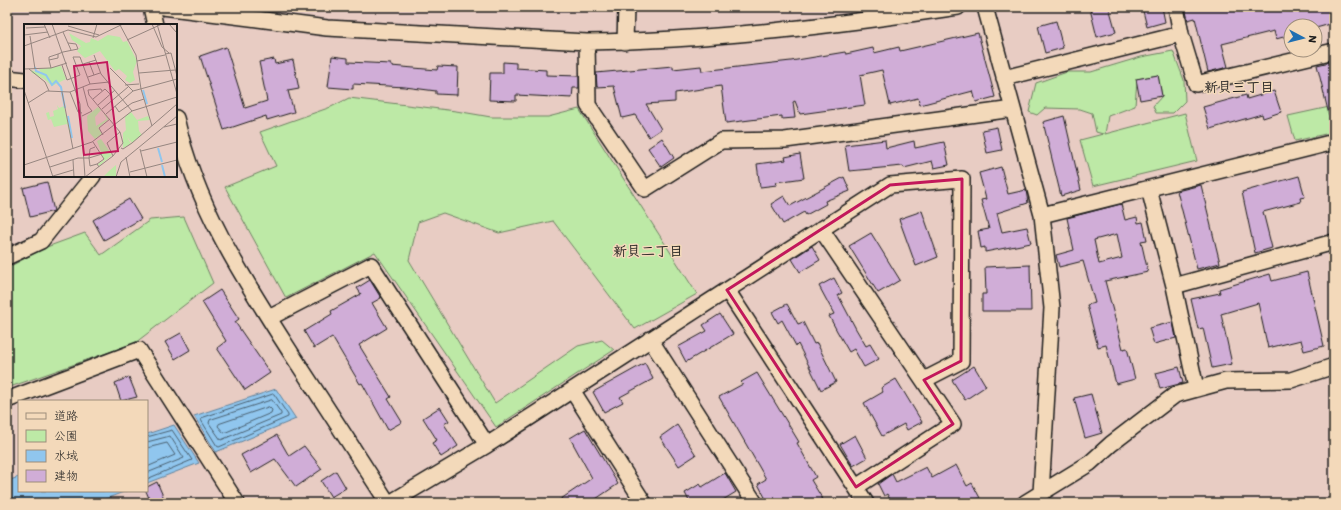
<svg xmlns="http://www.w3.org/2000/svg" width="1341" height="510" font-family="Itim,'Klee One',sans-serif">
	<rect width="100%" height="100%" fill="#e8ccc3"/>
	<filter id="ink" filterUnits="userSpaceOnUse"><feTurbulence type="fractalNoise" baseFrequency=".025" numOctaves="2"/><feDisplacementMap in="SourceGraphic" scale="8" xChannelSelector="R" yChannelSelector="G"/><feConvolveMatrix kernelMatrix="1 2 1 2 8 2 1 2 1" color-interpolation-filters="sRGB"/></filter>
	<g filter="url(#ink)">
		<path fill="#bde9a6" stroke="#6c8261" d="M1173,51L1184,80L1185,101L1173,113H1156L1153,106L1162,96L1158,75L1137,79L1135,106L1108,116L1105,134L1185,113L1197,161L1093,186L1080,140L1103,134L1096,132L1092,113L1080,109L1045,108L1037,115L1029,112L1036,83L1067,72H1091L1141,57Z
			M349,98L456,111L491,117H548L579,109L697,294L635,329L553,221L499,233L443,213L418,222L409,260L495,403L578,346L602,340L614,350L496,427L375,252L286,298L225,187L276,166L260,132L331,107Z
			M1334,106V132L1295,141L1288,116Z
			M184,217L213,283L135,343L7,388V268L44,248L85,233L101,255L150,220Z"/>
		<path fill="#90c6ee" stroke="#62829a" d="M276,389L296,419L216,452L194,416Z
			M174,425L199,463L147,483V434Z
			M19,477V491H126L95,503H7V481Z"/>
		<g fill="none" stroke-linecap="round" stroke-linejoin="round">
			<path stroke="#4a6070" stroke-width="1" d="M274,394L288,415V417L219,447L217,446L201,420L202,418Z
				M272,400L281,413V415L221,440L209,423L210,420Z
				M269,407L272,410L271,413L224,433L218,426L219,424Z
				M147,437L172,430L192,460L147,479
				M147,442L170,436L184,458L147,473
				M147,448L167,443L175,455L147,467"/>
		</g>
		<path fill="#d0add7" stroke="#1c1c1c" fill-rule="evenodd" d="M1099,7H1109L1116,32L1097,37L1090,9Z
			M1142,7H1162L1165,22L1147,27Z
			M1185,7H1334V23L1316,28L1315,26H1291V35L1276,39L1274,31L1222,44L1228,67L1208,72L1195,18L1188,20Z
			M1056,21L1063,48L1045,53L1038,26Z
			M978,33L995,97L976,102L973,91L920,105L918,98L890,105L882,70L860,75L865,105L800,114L795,101L793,102L795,118L782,119V116L726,123L721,86L675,93V102L646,104L661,129L649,137L635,115L622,118L614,86L597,87L596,73L673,66V69L701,66L702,71L791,61L845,52L846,54L873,48L874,53L899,47L900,51Z
			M226,47L245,108L267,101L259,62L274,59L275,64L293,60L299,89L288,91L294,112L267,120L266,116L224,130L200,56Z
			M332,56L348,58V62L391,64V66L437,70L438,66L458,67L457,95L436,94V91L405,87L353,84V89L328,87Z
			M1334,61V115H1329L1317,65Z
			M503,62L516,63V68L546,70V75L579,76V88H573L572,98L516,95V101L489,100L490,73H503Z
			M1158,75L1162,96L1140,100L1136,79Z
			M1274,91L1281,112L1263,118L1262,114L1210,129L1203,107L1246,95L1247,99Z
			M1064,116L1081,190L1061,196L1043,122Z
			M997,127L1002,150L987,153L982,130Z
			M662,138L674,158L661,167L648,148Z
			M885,140L886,148L914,141L915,148L944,142L949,165L934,168L932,161L904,168L903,166L849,171L845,145Z
			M800,154L804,178L776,182L777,185L760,187L757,164L786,160L785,157Z
			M1001,167L1008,194L1026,190L1028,203L997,213L1002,232L1027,227L1031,243L985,252V247L981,248L978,231L989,229L981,200L986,199L979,173Z
			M1299,176L1305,197L1300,198L1301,202L1263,212L1272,248L1255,253L1242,192Z
			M844,177L850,191L825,201L826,204L806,215L804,212L783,224L771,204L784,196L790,206Z
			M47,182L54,211L30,217L23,188Z
			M1201,185L1220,263L1197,269L1177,191Z
			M129,199L141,219L104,240L93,220Z
			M1121,204L1125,220L1137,217L1138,223L1143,222L1147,240L1141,241L1148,272L1105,281L1123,349L1127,348L1135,379L1116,384L1106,345L1098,347L1087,305L1095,303L1083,261L1059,267L1056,255L1074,250L1067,218ZM1117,234L1122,258L1099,264L1094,240Z
			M922,211L938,257L916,266L899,219Z
			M871,233L900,280L878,293L849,246Z
			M812,246L820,260L800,272L792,259Z
			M1030,265L1031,311H982V294H986L985,267Z
			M1307,272L1324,346L1304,351L1301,340L1268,348L1258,303L1221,314L1232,364L1212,368L1203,328L1198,329L1191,299L1220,293L1219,289L1270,274L1272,281Z
			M834,278L842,293L838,295L856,329L866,346L870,344L879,359L864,367L854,349L849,352L837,331L829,316L834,314L819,286Z
			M370,280L381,298L372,303L387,328L359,345L391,397L388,399L402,422L388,430L362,383L360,384L332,337L314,348L304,331L332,314L331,311L361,294L357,288Z
			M220,290L239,319L235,322L270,373L245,390L217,348L226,341L202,302Z
			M787,304L798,324L803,322L814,344L817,343L836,382L821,390L798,344L796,346L782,320L778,323L772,312Z
			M720,314L733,334L686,362L678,347L707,331L703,325Z
			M1173,322L1176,338L1154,344L1149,328Z
			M181,333L190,350L175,359L165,342Z
			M645,363L653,379L620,397L623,402L604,412L593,392Z
			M974,366L986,386L965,400L952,380Z
			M1179,367L1183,383L1160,389L1156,373Z
			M757,373L799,442L797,443L816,477L811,480L825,503H768L758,484L766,479L719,397L743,384L741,382Z
			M129,377L137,397L121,401L115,383Z
			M896,379L922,422L907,430L904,424L882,436L864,403L883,392L881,388Z
			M1091,394L1102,433L1085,438L1074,398Z
			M440,407L449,421L444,424L458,446L441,457L432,443L437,440L423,418Z
			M677,425L696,455L679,466L660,437Z
			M585,429L618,484L590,503H555L592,478L570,438Z
			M277,435L289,456L304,446L322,469L296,487L275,459L251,473L241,455Z
			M855,435L867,458L853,466L840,444Z
			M956,465L967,486L972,483L980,498L971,503H892L887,494L884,496L878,484L892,474L896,482L926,467L932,478Z
			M336,471L346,488L331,497L321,481Z
			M725,473L736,492L718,503H690L685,493L700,484L702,487Z
			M157,482L166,503H151L146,491L147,487Z"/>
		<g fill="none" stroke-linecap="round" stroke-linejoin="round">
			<defs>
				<path id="minor" d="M151,7L155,25
					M163,7L327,28L587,42C710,41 837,25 958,7
					M985,7L1042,215L1052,308L1041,493
					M1176,7L1181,34L1196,84L1334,51
					M587,42L588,105L645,189L721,141L785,140L1013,109
					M625,42L626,7
					M7,78L25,80
					M1004,78L1181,34
					M176,118C196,206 243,278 291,353C324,403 356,453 388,503
					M1149,189L1174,286L1196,388
					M1042,215L1334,142
					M821,229L953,424L856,487
					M7,257L41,241L93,176
					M1174,286L1334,242
					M727,290L866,503
					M269,318L371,265L487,445
					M650,339L755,503
					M572,390L644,503
					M7,400L139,350L237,503
					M390,503L487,445L890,185L962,179L961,361L924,380
					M1025,503L1090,463L1111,444L1175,395L1226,381L1291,380L1334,366"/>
			</defs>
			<use href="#minor" stroke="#1c1c1c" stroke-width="18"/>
			<use href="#minor" stroke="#f3d9ba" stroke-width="15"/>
		</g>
	</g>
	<path fill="none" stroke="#c2185b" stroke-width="3" stroke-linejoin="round" d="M962,179L961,361L924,380L953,424L856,487L727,290L890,185Z"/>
	<g text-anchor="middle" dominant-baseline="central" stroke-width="3" stroke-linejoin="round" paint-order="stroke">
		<g font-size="14" font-weight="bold" fill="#1c1c1c" stroke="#f3d9ba">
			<text x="1239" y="87">新貝三丁目</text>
			<text x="648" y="251">新貝二丁目</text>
		</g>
	</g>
	<g transform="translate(24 24)">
		<rect width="153" height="153" fill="#e8ccc3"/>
		<path d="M45,9L62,19L66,18L67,14L74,17L84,11L96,13L99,18L103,17L113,37L109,48L111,56L106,59L101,56L103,52L95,45L91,47L76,27L61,34L53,27L57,22L48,16ZM37,42L42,55L28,62L20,55L8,49L7,46L18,50L15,45ZM33,81L35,84L40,82L48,117L43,100L30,103L27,95L24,96L22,89L25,88L26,93L30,92L29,87L34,85ZM74,83L77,86L71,93L72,102L83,95L79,88L85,95L74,104L78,110L71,115L64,107L63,92ZM107,88L113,96L124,92L126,96L114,97L115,107L118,111L108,119L103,113L107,120L99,124V109L102,106L101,93ZM77,115L88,131L75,142L74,140L80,136L73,117ZM92,141V153H79L85,147Z" fill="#bde9a6"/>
		<path fill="none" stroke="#90c6ee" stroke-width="2" d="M11,43L12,47L22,51L28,61L32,57L37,63L41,84M119,66L123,80M44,92L48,114M134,124L138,138M138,141L141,153"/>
		<path fill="none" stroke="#968680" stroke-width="1" d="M20,0L26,14M28,0L56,80L61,153M128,0L138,23L145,29M133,0L153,70M145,0L153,9M96,1L112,31L117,65M44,2L75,11M2,4L21,3M39,8L47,26M0,11L24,8M6,12L11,45M69,14L73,0M103,16L138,0M0,22L44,6L72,13L99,0M141,30L147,29L153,52M70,31L77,50L108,87M25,36V33L34,30M113,37L141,31M65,38L70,51M43,39L27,44L25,36L34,34V30L39,28L54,25L52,20L44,19M59,40L72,36M38,41L43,56L56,51L49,33H56L66,60M86,44L109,67M0,45L27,44M5,45L21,58L25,67M115,49L151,46M64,53L76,49M101,61L115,60M117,65L128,102M0,66L29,153M38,68L49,125M46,68L54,88L58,89M69,75L81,65L86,70M4,79L23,67L46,68L66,60L85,58M74,81L91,66M91,82L95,88L108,79L120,75M78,85L104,63M82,90L109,67L153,55M58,92L68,87L64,82L59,63M140,103L153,100M79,111L75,104L86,95M69,118L80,135L73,140M71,123L66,125L65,134L78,130M97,124L99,125L108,119L153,80M116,125L123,153M117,127L153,118M89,132L83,119L96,108M102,133L106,153M49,136L50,153M0,141L68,118L108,87L153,73M26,143L54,134H65L66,142L73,140L75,143M106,148L153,136M29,152L49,146M61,153L89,132L99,119L96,108L65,71L64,66L77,65L78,67M92,153L97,138L153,92"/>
		<path fill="#c2185b" fill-opacity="0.15" stroke="#c2185b" stroke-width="2" d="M83,38L94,127L60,131L50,42Z"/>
		<rect width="153" height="153" fill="none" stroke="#1c1c1c" stroke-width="2"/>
	</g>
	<rect width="1341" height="510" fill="none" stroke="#f3d9ba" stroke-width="24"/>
	<rect x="12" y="12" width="1317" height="486" fill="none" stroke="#1c1c1c" stroke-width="1.5" filter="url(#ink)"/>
	<rect x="18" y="400" width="130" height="92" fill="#f3d9ba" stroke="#9d8d7b"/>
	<rect x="26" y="413" width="20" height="6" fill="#f3d9ba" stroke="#9d8d7b"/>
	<text x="54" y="420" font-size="12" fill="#1c1c1c">道路</text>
	<rect x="26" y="430" width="20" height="12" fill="#bde9a6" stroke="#9d8d7b"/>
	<text x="54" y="440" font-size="12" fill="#1c1c1c">公園</text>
	<rect x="26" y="450" width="20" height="12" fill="#90c6ee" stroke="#9d8d7b"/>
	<text x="54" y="460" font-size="12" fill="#1c1c1c">水域</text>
	<rect x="26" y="470" width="20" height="12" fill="#d0add7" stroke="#9d8d7b"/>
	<text x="54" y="480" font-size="12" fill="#1c1c1c">建物</text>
	<g transform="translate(1303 38) rotate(97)"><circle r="19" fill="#f3d9ba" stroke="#9d8d7b"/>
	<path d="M0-3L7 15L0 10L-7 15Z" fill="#1f6fb2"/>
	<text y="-6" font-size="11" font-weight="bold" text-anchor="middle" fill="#1c1c1c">N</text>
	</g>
</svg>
